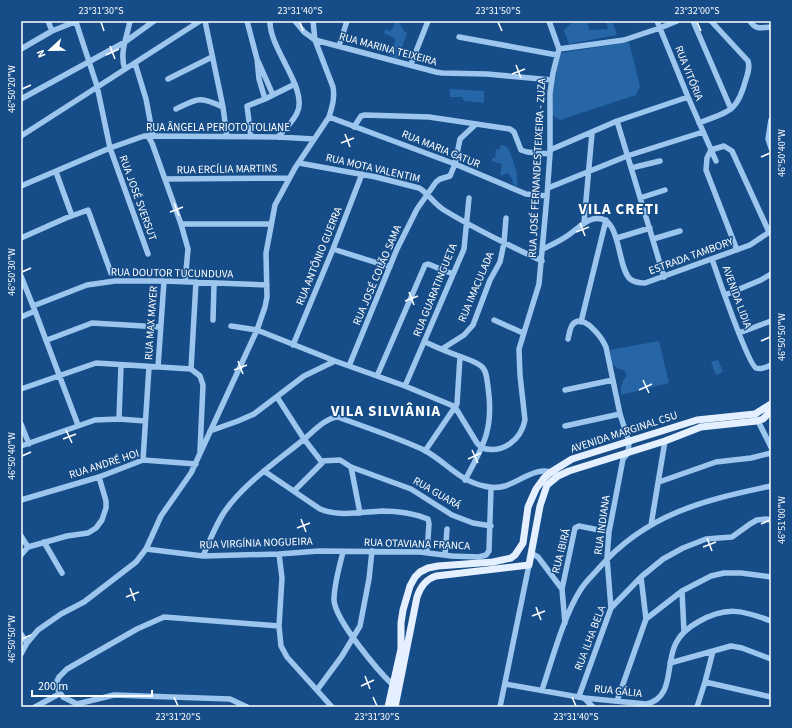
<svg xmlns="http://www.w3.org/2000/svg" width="792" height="728" font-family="'Source Sans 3',sans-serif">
	<rect width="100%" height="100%" fill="#164d88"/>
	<path fill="#2665a6" d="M396,21L400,24L403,30L407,33L398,59L390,56L396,39L384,33L385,29L391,31Z
		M574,21H587L589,30L608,29L606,21H612L617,35L569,44L564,30Z
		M629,42L640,86L636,95L560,120L552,115L553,91L560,53Z
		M450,89L484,91V103L464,101L462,97H450Z
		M504,145L508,148C513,160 519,174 517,187L512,183L513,180L508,173L500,176L502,164L492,161V158H495L496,149L499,150L500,146Z
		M659,341L669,383L621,395C620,386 622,382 627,375L624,370L619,369L612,364L610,350Z
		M718,360L723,372L716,375L711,362Z"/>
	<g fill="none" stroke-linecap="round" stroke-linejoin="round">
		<path stroke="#9dc6ee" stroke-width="5.5" d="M48,21L52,31
			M205,21L223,107L227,137
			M247,21L257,59L259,79L265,99
			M270,21C269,49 309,89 297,113C293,122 284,130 278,137
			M295,21L304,32L315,40L436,72L442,73L487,74L552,80
			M549,21L559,49
			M657,21L688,97L716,161
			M693,21L731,109
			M750,21C755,30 762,28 771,27
			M76,22L97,86L110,148L148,254
			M459,37L557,55
			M339,46L347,21
			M21,49L52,31L77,21
			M559,49L624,40L660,28L677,21
			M258,61L273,95
			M135,63L146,99L153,136
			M411,64L428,21
			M125,69C119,53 127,37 130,21
			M168,79L212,57
			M21,99L125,42L154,21
			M176,109C198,98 200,96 223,107
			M329,117L455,164L526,194L547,196
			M771,120L768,139L771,148
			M617,121L664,277
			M699,123C729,111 737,113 746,79C748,73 750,67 748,61L711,21
			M354,127L361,116L365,115L429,117L510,129L514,132L521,150L527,152L550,154
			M21,136L200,21
			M148,136L152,143L181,224L188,249L185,282
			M251,137L247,106L265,99L295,84
			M550,150L617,121L688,97
			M299,163L376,177L419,188C427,192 434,204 444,210C475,229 508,245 542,261
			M631,168L660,161
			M56,172L72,216
			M165,179L289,178
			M21,186L110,148L144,136L278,137L314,139
			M548,188L627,156L703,132
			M640,198L665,190
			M584,223L592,133
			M181,224H271
			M21,238L66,218L88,210L111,273
			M617,238L650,228
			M653,239L680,231
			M333,249L390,267
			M543,249C551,245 560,241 567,236C575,231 584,221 593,219C622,212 616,266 630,279C634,282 640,283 645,283L750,245L771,231
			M737,250L706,170L707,158L711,150L724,146L732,151L769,232
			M712,259C717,274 748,364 756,368C761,370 767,367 771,365
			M21,276L35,311L78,425
			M725,295L761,280L771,274
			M33,306L87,285L115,281H164L267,285
			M21,317L35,311
			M213,320L214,284
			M494,320L523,333
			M581,322L606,220
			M231,326L257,330L335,361L405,386L451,405L455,407L477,443L482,448
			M739,333L771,321
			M568,339C569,335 570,327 573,324C584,313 602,338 606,347L620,414L629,442L628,453L623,459L609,532L607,558L611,608
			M47,340L92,323L160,327
			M425,342C436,347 447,352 459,356C466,359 475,361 481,366C487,370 487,381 488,387C494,428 484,445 465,480
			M293,345L333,249L362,174
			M442,349L464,335L473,325L490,280L500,262L504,243L506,218
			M349,366L397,249L417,209L436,182L440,179L450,176L455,164L460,139L476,124
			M158,367L164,281
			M191,369L196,282
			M377,376L425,265L428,264L453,274
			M405,386L464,249L469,198
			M21,389L96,363L191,369L200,376L203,385L200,451
			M565,390L613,380
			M277,397L304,439L321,461L340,460L351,467L411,489L452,515L473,523L491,526
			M119,419L121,365
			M757,419L771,447
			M21,424L29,444
			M565,426L620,414
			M210,431L238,421L254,414L304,376L335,361
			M21,446L95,420L119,419L145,421
			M482,448C503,454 521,440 525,420L520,375L519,349L539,284L547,196L550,154V93L553,73L559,49
			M425,451L457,404L460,357
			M143,460L149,367
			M351,467L360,513
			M264,471L320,509C339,517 362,512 382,511C398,511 413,513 428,519L429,524L427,553
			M659,482L716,462L751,458L771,453
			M294,491L323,462
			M21,500L99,477L143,460L196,464
			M651,525L665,441
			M21,536L28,547
			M44,542L62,573
			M146,549L203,556L279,554L319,551L420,552L452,556L479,557L486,555L489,551L491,488
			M343,552C339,568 334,585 334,600C335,620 378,671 393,685
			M531,553L538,557L562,589L565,623
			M279,554L282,578L279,626L281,646L287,657L332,707
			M21,555L28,547L67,536L88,533L96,528L102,520L106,508V501L99,477
			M445,555L447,529
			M203,556C209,542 215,527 223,514C242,485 276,462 303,440C313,432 325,418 338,417C367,428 396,437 424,450C445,461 459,481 484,486C491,488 498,488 505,486C518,482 540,465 553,473
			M641,577L646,619
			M562,589L575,528L579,526L609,532
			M682,591L684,632
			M21,634L27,643
			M21,654L27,643L38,630L61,614L84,602L136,562L146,549L161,516L191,473L257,330L265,307L267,297L266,253L275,205L295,168L329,117C332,107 335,98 333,87L315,40L313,21
			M670,663L731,646L742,648L771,659
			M705,682L771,697
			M505,684L584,698L646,704C675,698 665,663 676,643C681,633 689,627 698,622C726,606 742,610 771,621
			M317,690L342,656L360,626L369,579L372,551
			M542,690C552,660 564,615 581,589C586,581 593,575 599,568C646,514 704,500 771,486
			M579,696L611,608L641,577L663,559L683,548L706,539L732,537L750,524L757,520L766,519L771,520
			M584,698L593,707
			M617,701L646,619L682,591L711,576L724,573H741L771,577
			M35,707L59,694
			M247,707L230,699L114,695L77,704L63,697L58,690L57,681L59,677L67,669L137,629L164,617L279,626
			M500,707L529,565
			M697,707L705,682L713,651"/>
		<path stroke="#e4f0ff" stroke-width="7" d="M388,707L401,649V623L403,610L410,586L415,577L420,572L428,568L438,566L493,562L511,558L515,555L523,543L528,507L536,489L544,478L551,472L572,459L697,420L755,414L771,404
			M395,707L417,597C420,588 426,579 436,576L529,565L540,506L547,485L558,476L569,471L665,441L701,427L757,421L763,419L771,411"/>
	</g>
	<path fill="none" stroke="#fff" stroke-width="1.5" d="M101,22L104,31M300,22L303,31M498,22L502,31M697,22L701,31M110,46L115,59M106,55L119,49M516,65L521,78M512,74L525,69M22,89L31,85M345,134L350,147M341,143L354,138M761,157L770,153M174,203L179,216M170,212L183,207M580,223L585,236M576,232L589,227M22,272L31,268M409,292L414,305M405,301L418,296M761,341L770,337M238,361L243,374M234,370L247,365M643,380L649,393M639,390L652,384M66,430L72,443M63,439L76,434M472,450L478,463M22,456L31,452M468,459L481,453M301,519L306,532M761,524L770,520M297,528L310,523M707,538L712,551M703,547L716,542M130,588L135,601M126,597L139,592M536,607L541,620M532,616L545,611M22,639L31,635M365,676L370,689M361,686L374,680M174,697L178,706M373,697L377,706M572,697L576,706"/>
	<g text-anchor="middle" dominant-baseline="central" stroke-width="3" stroke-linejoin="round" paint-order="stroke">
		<g font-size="11" fill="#fff" stroke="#164d88">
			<text transform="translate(388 49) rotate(15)">RUA MARINA TEIXEIRA</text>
			<text transform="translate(689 73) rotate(68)">RUA VITÓRIA</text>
			<text x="218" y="127">RUA ÂNGELA PERIOTO TOLIANE</text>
			<text transform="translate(441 149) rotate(22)">RUA MARIA CATUR</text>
			<text transform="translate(373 168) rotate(13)">RUA MOTA VALENTIM</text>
			<text transform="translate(537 168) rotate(-87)">RUA JOSÉ FERNANDES TEIXEIRA - ZUZA</text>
			<text transform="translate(227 169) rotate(-1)">RUA ERCÍLIA MARTINS</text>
			<text transform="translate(138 198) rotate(70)">RUA JOSÉ SVERSUT</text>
			<text transform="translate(319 256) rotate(-68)">RUA ANTÔNIO GUERRA</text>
			<text transform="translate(691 256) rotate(-20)">ESTRADA TAMBORY</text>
			<text transform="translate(172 273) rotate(1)">RUA DOUTOR TUCUNDUVA</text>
			<text transform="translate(377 275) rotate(-67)">RUA JOSÉ COLÃO SAMA</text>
			<text transform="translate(476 287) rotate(-67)">RUA IMACULADA</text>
			<text transform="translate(435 290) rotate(-68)">RUA GUARATINGUETA</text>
			<text transform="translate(737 297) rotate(70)">AVENIDA LIDIA</text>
			<text transform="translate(151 323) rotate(-86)">RUA MAX MAYER</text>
			<text transform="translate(624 432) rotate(-18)">AVENIDA MARGINAL CSU</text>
			<text transform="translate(104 464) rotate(-18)">RUA ANDRÉ HOI</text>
			<text transform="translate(437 493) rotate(30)">RUA GUARÁ</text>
			<text transform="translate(602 525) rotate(-82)">RUA INDIANA</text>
			<text transform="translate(256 543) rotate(-2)">RUA VIRGÍNIA NOGUEIRA</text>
			<text transform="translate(417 544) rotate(2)">RUA OTAVIANA FRANCA</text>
			<text transform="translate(561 551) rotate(-76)">RUA IBIRÁ</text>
			<text transform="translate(590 638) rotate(-69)">RUA ILHA BELA</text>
			<text transform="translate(618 691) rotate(6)">RUA GÁLIA</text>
		</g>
		<g font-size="15" font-weight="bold" letter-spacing="1" fill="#fff" stroke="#164d88">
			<text x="619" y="209">VILA CRETI</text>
			<text x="386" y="411">VILA SILVIÂNIA</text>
		</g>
	</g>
	<rect width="792" height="728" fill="none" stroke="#164d88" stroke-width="44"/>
	<g transform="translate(50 50) rotate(248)" stroke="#164d88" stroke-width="3" paint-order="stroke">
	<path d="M0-3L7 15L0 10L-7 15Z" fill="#ffffff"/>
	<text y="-6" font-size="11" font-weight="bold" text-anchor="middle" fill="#ffffff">N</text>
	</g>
	<path d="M32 690v6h120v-6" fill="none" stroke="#ffffff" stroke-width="2"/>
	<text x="38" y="690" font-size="12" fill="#ffffff" stroke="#164d88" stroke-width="3" paint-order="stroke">200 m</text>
	<rect x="22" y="22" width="748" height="684" fill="none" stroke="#fff" stroke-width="1.5"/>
	<g font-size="10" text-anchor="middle" fill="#fff">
		<text x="101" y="14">23°31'30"S</text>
		<text x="300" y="14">23°31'40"S</text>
		<text x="498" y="14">23°31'50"S</text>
		<text x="697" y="14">23°32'00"S</text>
		<text transform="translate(11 89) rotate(-90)" y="4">46°50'20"W</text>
		<text transform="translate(781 153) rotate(-90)" y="4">46°50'40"W</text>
		<text transform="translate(11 272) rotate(-90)" y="4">46°50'30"W</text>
		<text transform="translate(781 337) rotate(-90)" y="4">46°50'50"W</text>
		<text transform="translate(11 456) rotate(-90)" y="4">46°50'40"W</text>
		<text transform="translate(781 520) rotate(-90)" y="4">46°51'00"W</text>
		<text transform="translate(11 639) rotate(-90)" y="4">46°50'50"W</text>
		<text x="178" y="720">23°31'20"S</text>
		<text x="377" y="720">23°31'30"S</text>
		<text x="576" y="720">23°31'40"S</text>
	</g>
</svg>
